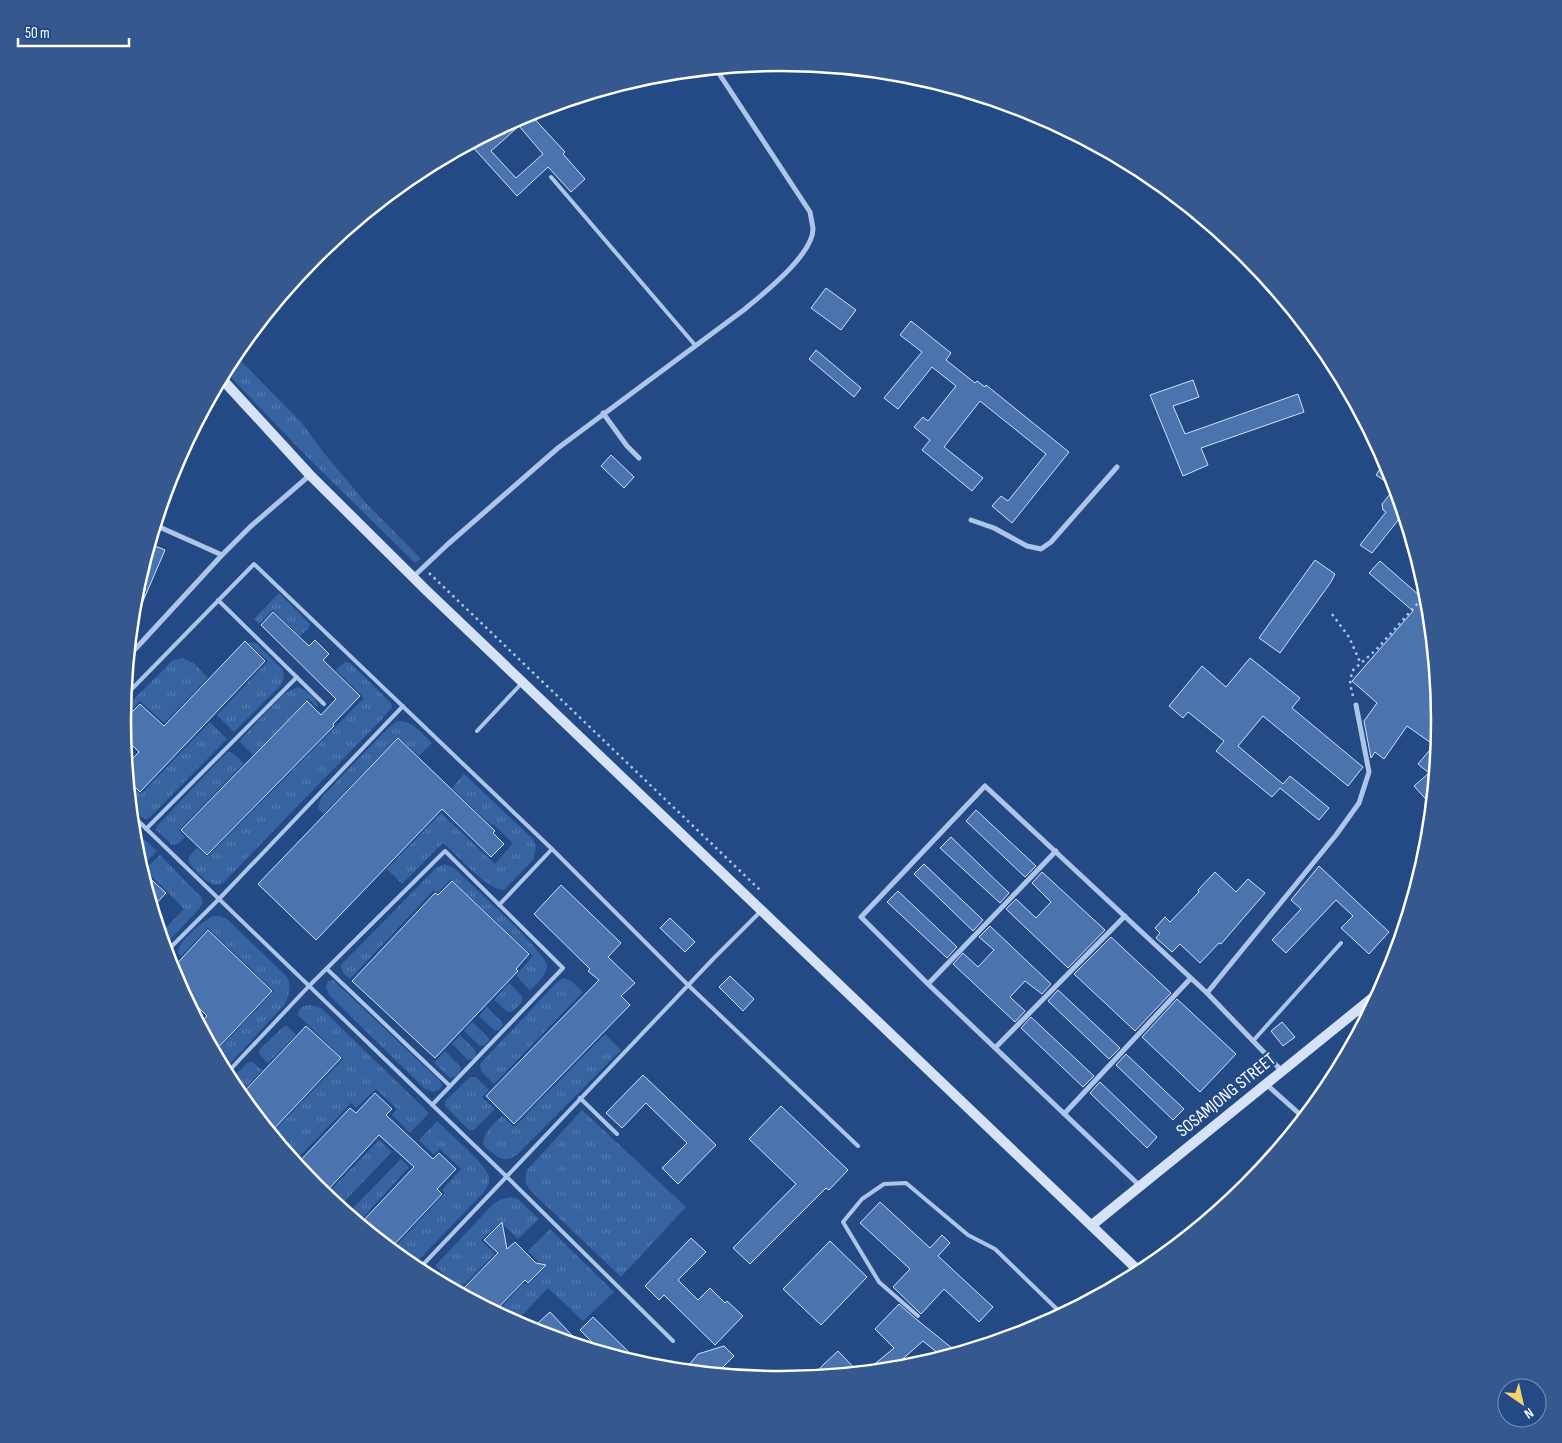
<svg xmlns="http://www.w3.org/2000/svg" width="1562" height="1443" font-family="'Sofia Sans Condensed',sans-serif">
	<defs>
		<pattern id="grass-tufts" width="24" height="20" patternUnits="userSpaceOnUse" patternTransform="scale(1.25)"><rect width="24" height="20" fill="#3763a1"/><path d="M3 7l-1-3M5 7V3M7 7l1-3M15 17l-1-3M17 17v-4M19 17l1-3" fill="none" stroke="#557aaf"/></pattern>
	</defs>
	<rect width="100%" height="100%" fill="#234a85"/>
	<path fill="url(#grass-tufts)" d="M234,354L302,423L324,453L366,503L421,559L415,563L308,458L225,371Z
		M279,593L310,624L309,628L300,636L273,610L259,624L254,619Z
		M252,642L257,644L282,669C285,675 284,679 281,685L234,732L217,715L268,661L248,643Z
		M183,658L195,664L208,678L164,723L140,701L122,720L123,710L173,660Z
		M345,662L350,663L391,703L392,707L383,718L222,884C208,888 197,871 189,863C188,856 193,852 197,848L207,857L364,698L336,670Z
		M297,687C306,689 318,699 318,708L308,699L253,755L239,741L285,693Z
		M397,721C412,720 422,733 432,743L419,756L398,737L323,814L318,808L321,798L387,729Z
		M210,722L227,739L149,818L145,819C128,809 130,799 128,782L141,794Z
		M227,752H231L244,763L179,830L185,837L178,844L172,845L156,830L157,826Z
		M464,774L532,838L536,846L533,860L504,890C484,888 458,855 443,843L402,884L387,869L441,813L495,864L513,843L493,824L491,825L452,788Z
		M132,828L157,851L141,867C133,856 134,840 132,828Z
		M160,855L201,897L203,903L198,910L164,946L160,934L184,909L145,869Z
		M445,864L454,868C468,882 547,953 547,966C547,975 536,984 530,991L516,975L533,956L451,879L438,893L434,890L350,979C345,975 341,972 341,965L436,868Z
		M213,916H220L227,919L287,977C292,987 289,995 285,1004L224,1070L215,1053L274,991L208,928L181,956L178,953C177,942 203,921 213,916Z
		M563,978L570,980L583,992L494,1084L481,1071L480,1064L556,983Z
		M333,980L440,1081L442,1085L439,1090L433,1092L425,1089L329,995L326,987L328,981Z
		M509,983L522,996V1002L513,1011L508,1012L494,1000Z
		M311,1005L321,1008L429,1113L410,1133L392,1115L397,1109L376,1089L356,1108L351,1103L294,1162L271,1134L343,1059L298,1015L299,1010L304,1006Z
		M487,1007L502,1022L503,1025L499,1030L495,1031L479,1016Z
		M472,1022L488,1037L489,1040L485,1045L480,1046L464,1031Z
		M287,1026L296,1035L268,1063L259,1054L260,1049L283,1027Z
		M605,1034L621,1050L519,1153C503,1166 496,1156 483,1145C483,1132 494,1124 502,1116L514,1127Z
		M460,1035L475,1050L476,1054L473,1059L468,1060L452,1044Z
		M445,1051L460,1066L461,1070L455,1077L450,1078L434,1063Z
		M252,1062L262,1070L239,1095L229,1081L247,1063Z
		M470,1077H476L489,1090L482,1097L495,1109L474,1130H469L445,1106V1101Z
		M582,1110L686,1207L621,1277L533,1193C525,1185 524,1180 527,1170Z
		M437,1121C448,1132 486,1164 489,1177C490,1183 487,1187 484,1192L412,1267L392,1250L445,1193L442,1190L461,1169L440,1149L434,1155L419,1140Z
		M379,1140L392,1152L339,1207L325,1196Z
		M401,1159L409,1167L358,1223L347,1214Z
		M510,1197L518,1199L539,1219L518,1239L504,1225L499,1224L481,1240L495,1254L459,1289L435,1266L493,1204L502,1199Z
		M550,1229L614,1292L583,1321L548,1288L515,1323L496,1313L524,1283L528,1285L543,1269L544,1267L528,1251Z"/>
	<path fill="#4b73ad" stroke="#d0e0f7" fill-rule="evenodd" d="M529,113L565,152L563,154L585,179L571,192L548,167L517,196L470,144ZM519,126L543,154L516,178L491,151Z
		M826,288L856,310L841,330L811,308Z
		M911,321L951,353L946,360L975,383L977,381L985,387L986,385L1069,452L1012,523L992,506L1001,496L1008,501L1046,454L980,401L944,447L983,478L972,491L922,450L930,440L914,427L923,417L928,421L956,386L932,367L898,409L884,398L922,352L900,335Z
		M816,350L861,388L854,397L809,359Z
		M1193,380L1199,397L1173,406L1185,434L1298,394L1304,412L1201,448L1208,465L1183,476L1150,395Z
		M611,455L634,477L624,488L601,466Z
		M1385,461L1390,470L1403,514L1372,553L1360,545L1386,512L1383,510L1382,504L1395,488L1376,475Z
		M150,544L165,550L137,615L133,614L135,593Z
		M1315,560L1335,574L1331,582L1280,653L1259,638Z
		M1380,561L1428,603L1440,722L1432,806L1414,786L1429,773L1418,764L1434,745L1407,726L1384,759L1375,752L1371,758L1364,721L1377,703L1352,681L1413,611L1369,573Z
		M273,612L309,646L315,640L329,654L323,660L360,696L333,724L334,726L207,855L181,830L307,701L321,715L336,699L261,625Z
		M245,641L265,661L140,792L128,780L126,765L139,752L124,737L122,722L140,704L164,726Z
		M1250,658L1300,698L1292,708L1363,767L1348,786L1263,716L1238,746L1283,784L1290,776L1329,808L1319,820L1280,788L1272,797L1216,751L1224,741L1188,712L1183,718L1169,706L1202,666L1226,687Z
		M398,738L495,831L493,833L504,844L491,857L442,809L316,940L258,884Z
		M976,810L1036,866L1025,877L966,821Z
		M951,837L1009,893L1000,903L940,848Z
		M924,864L983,920L973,931L914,874Z
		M1319,866L1389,932L1369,954L1341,928L1353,916L1336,900L1286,953L1272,940L1301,909L1291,900Z
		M140,869L166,893L152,908L148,894Z
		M1042,872L1105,930L1068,968L1006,909L1016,899L1036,918L1051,902L1032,883Z
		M1215,872L1236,892L1248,879L1265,893L1221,944L1219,943L1200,963L1180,944L1172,952L1156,938L1160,933L1155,928L1165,917L1170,922L1199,892L1198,890Z
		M452,881L529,954L516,969L518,971L435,1058L352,981L435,893L438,895Z
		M561,885L621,943L608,957L635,983L621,996L630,1005L514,1124L486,1096L599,980L588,971L590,969L534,914Z
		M898,891L957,947L947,958L887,902Z
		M670,918L695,942L685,952L660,928Z
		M990,926L1051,984L1042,994L1025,981L1010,997L1025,1011L1015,1022L953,964L963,953L978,967L994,950L979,937Z
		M208,930L272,991L214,1052L199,1024L207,1016L187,996L185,998L171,970Z
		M1111,937L1171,993L1135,1031L1074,974Z
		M730,976L754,999L743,1011L719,987Z
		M1058,990L1120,1048L1109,1059L1048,1001Z
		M1177,999L1236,1054L1200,1092L1142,1037Z
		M1031,1017L1094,1076L1083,1087L1021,1028Z
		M1282,1022L1295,1037L1283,1046L1271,1031Z
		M306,1026L341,1058L270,1133L240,1096Z
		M1126,1054L1184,1109L1173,1120L1116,1065Z
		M643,1075L716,1145L678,1184L662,1168L687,1143L646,1103L622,1128L606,1113Z
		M1100,1082L1157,1137L1147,1148L1090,1093Z
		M375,1093L392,1109L386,1115L433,1159L439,1153L456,1169L437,1189L442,1194L390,1249L360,1224L414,1167L379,1135L325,1193L296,1165L350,1108L356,1113Z
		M781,1106L848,1170L829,1190L826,1188L750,1264L733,1248L796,1184L749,1139Z
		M880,1202L930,1248L942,1235L950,1243L938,1256L993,1307L979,1322L944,1289L921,1314L893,1287L910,1269L860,1223Z
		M502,1222L507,1249L515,1242L536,1263L546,1265L528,1283L525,1280L494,1312L471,1299L462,1290L498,1253L484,1240Z
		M691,1238L706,1252L678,1280L698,1300L710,1288L725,1303L727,1301L743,1316L715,1345L664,1295L659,1300L645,1286Z
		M830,1241L867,1277L821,1325L783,1289Z
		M899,1304L916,1319L958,1353L944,1358L923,1341L890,1370L865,1372L894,1348L875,1329Z
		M550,1312L582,1346L550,1337L538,1323Z
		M593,1317L642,1365L603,1353L580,1330Z
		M724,1346L734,1356L716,1374L684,1371L698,1354Z
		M838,1351L859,1373L812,1377L823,1365Z"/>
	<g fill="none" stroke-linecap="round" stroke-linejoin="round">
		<path stroke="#acc5e9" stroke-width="2.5" stroke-dasharray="2.5 4" stroke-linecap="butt" d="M429,573L761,891
			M1332,614L1349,637L1360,662
			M1353,696L1350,684L1352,671L1376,650L1427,593"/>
		<path stroke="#acc5e9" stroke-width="4" d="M551,177L695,345
			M218,600L324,704
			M124,697L254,564L552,849L688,985L858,1146
			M477,731L521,684
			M131,814L506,1176L673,1341
			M146,829L297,677
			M499,905L552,849
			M166,952L219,899L403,706
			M327,969L450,1086
			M1253,1041L1341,943
			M226,1074L309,986L445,851L563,968L432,1105
			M580,1098L617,1134
			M423,1264L451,1289
			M417,1271L714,958L760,912
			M918,1316L879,1282L843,1222L862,1199L884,1184L906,1183L968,1235L995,1249L1063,1315"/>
		<path stroke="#acc5e9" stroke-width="5" d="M603,413L627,446L639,458
			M971,520L994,528L1027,546L1041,549L1051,542L1117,467
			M155,525L222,555
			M413,577L448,544L558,448L745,309C764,293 814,254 813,228C812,223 811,217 810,212L716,69
			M128,657L222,555L250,527L310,475
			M928,984L1056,851
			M1207,993L1336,835L1359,803L1369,772L1356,705
			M995,1048L1125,916
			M1266,1084L1304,1118
			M1064,1114L1190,979
			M1140,1186L928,984L861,917L985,786L1207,993L1282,1071"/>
		<path stroke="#d6e3f7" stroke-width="10" d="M221,378L310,475L427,591L1141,1273
			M1092,1225L1381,991"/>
	</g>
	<g text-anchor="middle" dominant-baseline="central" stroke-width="4.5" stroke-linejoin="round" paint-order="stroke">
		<g font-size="18" fill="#fff" stroke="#234a85">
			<text transform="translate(1226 1095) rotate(-39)">SOSAMJONG STREET</text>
		</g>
	</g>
	<path d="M0 0H1562V1443H0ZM131 721a650 650 0 1 1 1300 0a650 650 0 1 1-1300 0Z" fill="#35588f" fill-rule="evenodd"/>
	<path fill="none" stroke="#fff" stroke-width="2.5" d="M131 721a650 650 0 1 1 1300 0a650 650 0 1 1-1300 0Z"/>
	<g transform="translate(1522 1403) rotate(146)"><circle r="24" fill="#234a85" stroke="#7b92b6"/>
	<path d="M0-4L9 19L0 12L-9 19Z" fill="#f4d36e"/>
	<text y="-8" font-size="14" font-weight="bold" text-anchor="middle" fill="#ffffff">N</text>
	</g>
	<path d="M18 38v8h111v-8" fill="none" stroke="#ffffff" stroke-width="2.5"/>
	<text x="25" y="38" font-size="15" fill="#ffffff" stroke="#234a85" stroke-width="4" paint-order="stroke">50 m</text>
</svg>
